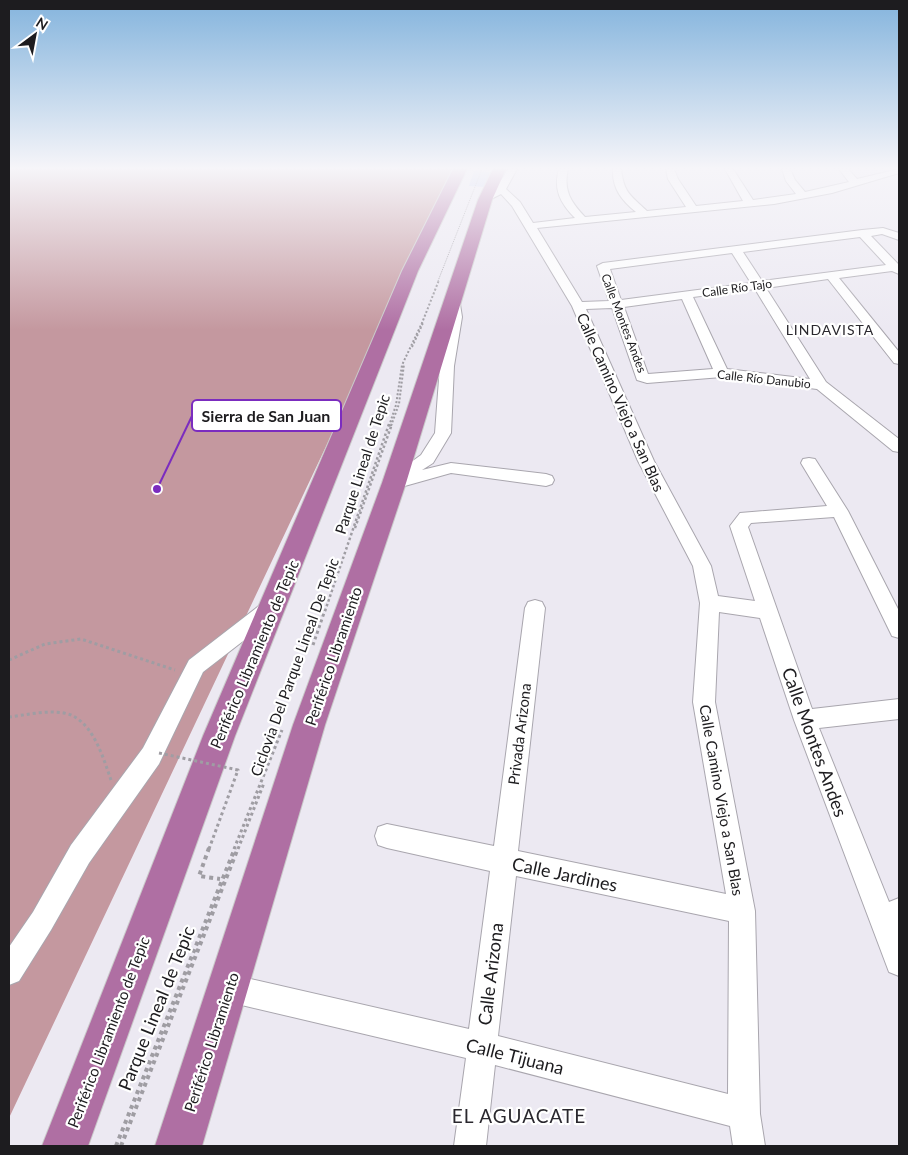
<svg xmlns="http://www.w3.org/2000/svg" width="908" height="1155" font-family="Lato,sans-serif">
	<rect width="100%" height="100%" fill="#ece9f2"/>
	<path fill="#c4989f" d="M9,169H459L414,260L9,1118Z"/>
	<path fill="#bfcef3" d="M474,171L490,172L485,187L469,186Z"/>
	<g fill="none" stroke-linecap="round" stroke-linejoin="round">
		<defs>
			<path id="minor" d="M508,169H517L506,189L520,202L533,223L575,218C560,203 553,189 559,169H568C563,191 571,202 585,217L636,212C621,200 612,188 613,169H621C624,193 630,195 647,211L686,207L668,179L666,169H674L678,179L696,206L743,201L725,169H733L753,200L796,194L786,181L782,169H790L795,180L805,192L849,182L839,169H848L857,179L899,169V173L832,193L774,204L537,228L582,302L609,301L597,266L603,263L862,230L883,228L899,233V240L882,234L871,236L899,265V274L892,271L839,278L899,352V364L894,363L828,279L766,288L826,382L899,439V452L893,451L817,389L722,377L647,383L637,380L612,308L586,309L654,461L711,566L718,596L755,601L730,526L740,513L827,506L801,463L803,459L809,458L815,459L848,511L899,611V638L892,636L834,517L751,523L748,527L812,709L899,699V719L819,728L889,902L899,898V976L889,972L794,720L760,618L719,612L715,702L755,911L760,1114L765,1146H733L730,1126L495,1065L486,1146H454L466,1058L229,1002L219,998L215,988L219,978L229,974L469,1029L490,871L387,848L378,845L375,836L378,827L387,824L494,846L525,608L528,602L535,600L542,602L545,608L518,851L726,894L693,702L700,603L693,566L638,461L572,306L512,206L501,194L493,198L488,195L497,187ZM860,237L886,265L762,281L743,252ZM732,253L751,283L621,300L610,269ZM755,289L810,379L727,369L693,297ZM682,299L713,369L648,374L624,307ZM516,876L729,921L728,1094L498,1036Z
				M453,294L459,298L462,317L454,366L451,433L433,463L422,470L451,463L546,474L552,476L554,480L552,484L546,486L451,473L394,489L388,487L386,483L388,479L421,455L435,433L440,366L450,317L447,298Z
				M271,600L278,602L281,608L278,614L203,672L159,764L89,863L51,930L19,981L9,985V947L33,912L71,845L143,748L189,660L264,602Z"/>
			<path id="highway" d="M453,169H467L418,271L235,736L88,1146H42L203,736L402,271Z
				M493,169H506L492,200L406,483L325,725L202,1146H155L293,725L382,483L478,200Z"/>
		</defs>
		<use href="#minor" stroke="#a9a6ae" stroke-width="2"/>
		<use href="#highway" stroke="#c9c9c9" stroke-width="2"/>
		<path stroke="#9f9da3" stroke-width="1" stroke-dasharray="1 1" stroke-linecap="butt" d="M438,281L482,169"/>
		<path stroke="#9f9da3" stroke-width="2" stroke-dasharray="2 2" stroke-linecap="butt" d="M412,347L423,323
			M389,426L396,405L402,365L422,323L439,280
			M391,426L399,404L404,364"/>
		<path stroke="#9f9da3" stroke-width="2.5" stroke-dasharray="2.5 2.5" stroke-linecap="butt" d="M355,528L392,424
			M325,611L389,424"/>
		<path stroke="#9f9da3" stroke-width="3" stroke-dasharray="3 3" stroke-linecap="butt" d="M313,645L325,610
			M9,660L45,644L81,639L175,670
			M9,717C26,715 46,710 64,713C92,718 103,757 111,780
			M234,849L282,730
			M238,849L264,783"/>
		<path stroke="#9f9da3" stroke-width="4" stroke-dasharray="4 4" stroke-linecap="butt" d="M116,1146L235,848
			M121,1146L238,848"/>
		<use href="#minor" fill="#fff" fill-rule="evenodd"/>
		<use href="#highway" fill="#af6fa3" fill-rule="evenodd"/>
		<path stroke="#9f9da3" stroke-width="3" stroke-dasharray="3 3" stroke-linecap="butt" d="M159,753L238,770L209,849"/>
		<path stroke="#9f9da3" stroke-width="4" stroke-dasharray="4 4" stroke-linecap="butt" d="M209,848L199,876L220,879"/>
	</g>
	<linearGradient id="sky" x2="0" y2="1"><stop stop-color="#84b4dd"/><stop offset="0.51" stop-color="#f6f5f9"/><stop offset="1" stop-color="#f6f5f9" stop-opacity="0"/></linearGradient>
	<rect width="908" height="330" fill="url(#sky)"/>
	<g text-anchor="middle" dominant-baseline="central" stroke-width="4.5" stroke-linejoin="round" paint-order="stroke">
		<g font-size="12" fill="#1d1c1f" stroke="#fff">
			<text transform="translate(737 288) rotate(-8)">Calle Río Tajo</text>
			<text transform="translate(624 323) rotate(69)">Calle Montes Andes</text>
			<text transform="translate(764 379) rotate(6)">Calle Río Danubio</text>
		</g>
		<g font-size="14" letter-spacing="1" fill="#2a282e" stroke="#fff">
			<text x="830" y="329">LINDAVISTA</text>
		</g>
		<g font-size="15" fill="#1d1c1f" stroke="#fff">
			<text transform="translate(621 402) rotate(66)">Calle Camino Viejo a San Blas</text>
			<text transform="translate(362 464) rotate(-72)">Parque Lineal de Tepic</text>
			<text transform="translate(254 654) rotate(-67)">Periférico Libramiento de Tepic</text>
			<text transform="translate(333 656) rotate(-71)">Periférico Libramiento</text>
			<text transform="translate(294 667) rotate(-70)">Ciclovia Del Parque Lineal De Tepic</text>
			<text transform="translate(519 734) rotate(-83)">Privada Arizona</text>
			<text transform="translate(722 800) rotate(80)">Calle Camino Viejo a San Blas</text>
			<text transform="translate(108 1032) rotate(-69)">Periférico Libramiento de Tepic</text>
			<text transform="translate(211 1042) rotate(-72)">Periférico Libramiento</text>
		</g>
		<g font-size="18" fill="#1d1c1f" stroke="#fff">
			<text transform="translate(815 742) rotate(70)">Calle Montes Andes</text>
			<text transform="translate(565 874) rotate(12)">Calle Jardines</text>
			<text transform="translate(490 974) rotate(-83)">Calle Arizona</text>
			<text transform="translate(156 1008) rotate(-68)">Parque Lineal de Tepic</text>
			<text transform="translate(515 1056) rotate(14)">Calle Tijuana</text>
		</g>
		<g font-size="19" letter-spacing="1" fill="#2a282e" stroke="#fff">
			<text x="519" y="1115">EL AGUACATE</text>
		</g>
	</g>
	<path fill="none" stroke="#7b2cbf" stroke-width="2" d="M157 489L192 416"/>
	<circle fill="#7b2cbf" stroke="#fff" stroke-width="2" cx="157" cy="489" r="5"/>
	<rect fill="#fff" stroke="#7b2cbf" stroke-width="2" x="192" y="400" width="149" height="31" rx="5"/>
	<g font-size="16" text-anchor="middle" font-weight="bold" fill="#1d1c1f">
		<text x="266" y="422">Sierra de San Juan</text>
	</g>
	<rect width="908" height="1155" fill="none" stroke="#1d1c1f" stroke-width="20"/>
	<g transform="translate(35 35) rotate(32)" stroke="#ffffff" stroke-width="4" paint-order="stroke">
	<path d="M0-4L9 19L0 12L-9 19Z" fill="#1d1c1f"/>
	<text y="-8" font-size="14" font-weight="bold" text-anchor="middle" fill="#1d1c1f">N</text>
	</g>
</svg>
